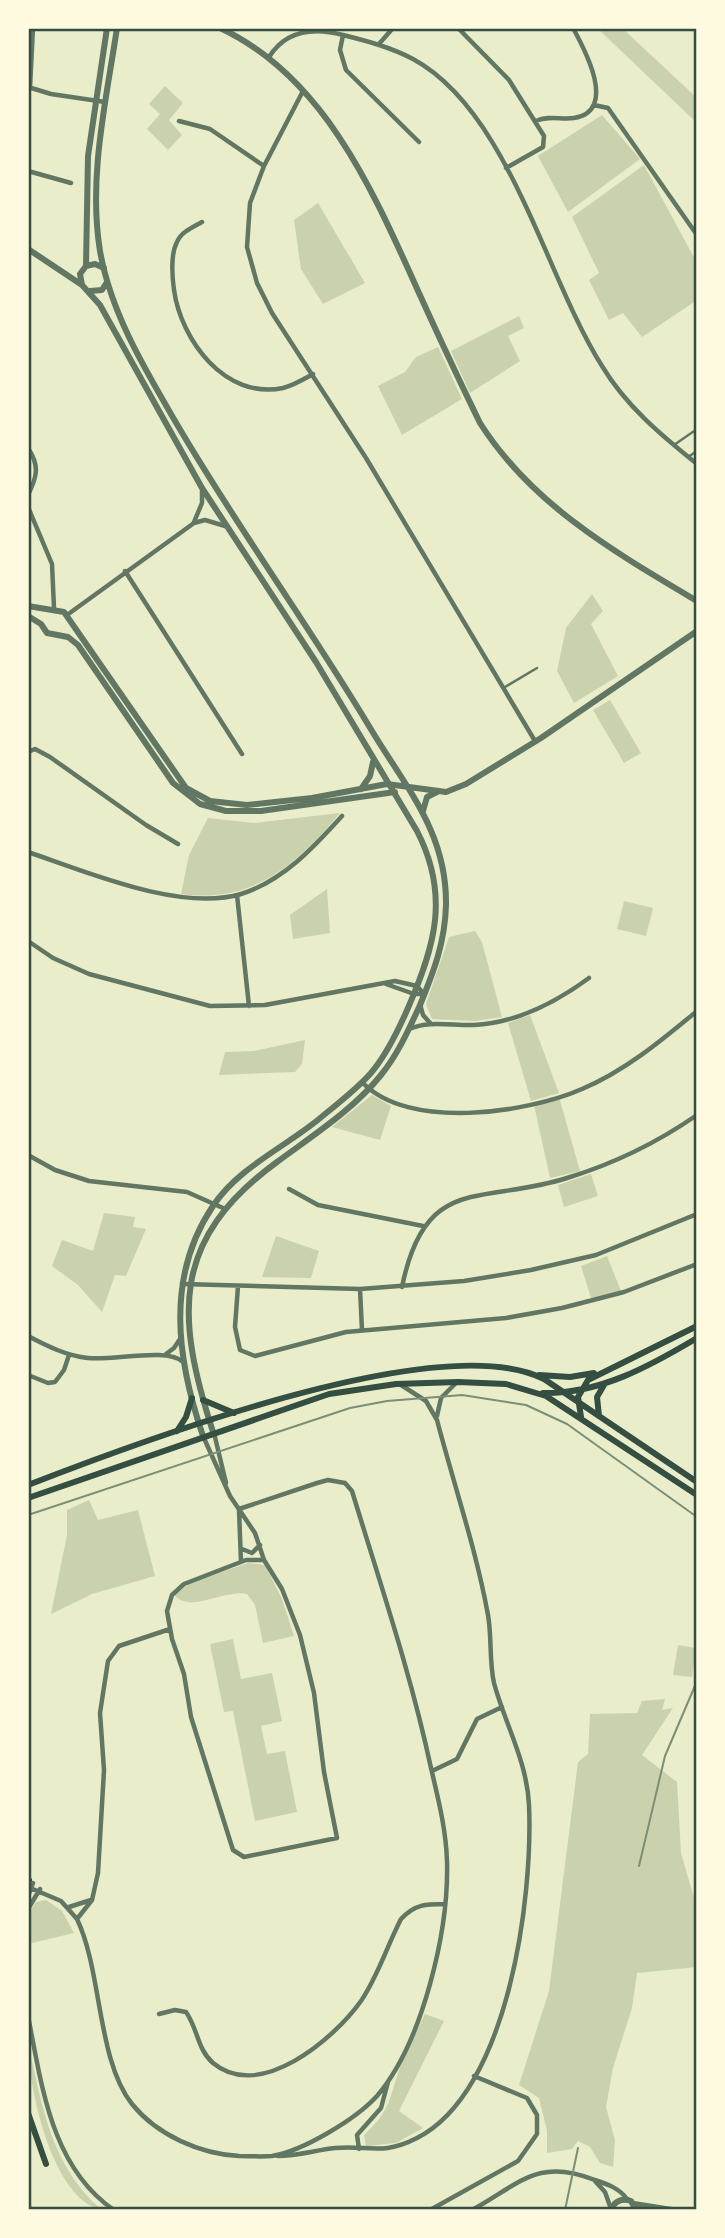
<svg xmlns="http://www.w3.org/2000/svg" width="725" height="2238" font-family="'Titillium Web',sans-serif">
	<rect width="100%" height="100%" fill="#e9edc9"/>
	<path fill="#cad2ad" d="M597,28H622L697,98V123Z
		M165,86L183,103L169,120L182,135L168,150L147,129L160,114L149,104Z
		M602,115L640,159L568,212L538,156Z
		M644,165L697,263V300L642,337L623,313L609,320L589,280L599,273L572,217Z
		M318,203L365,283L323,304L301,269L294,220Z
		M519,316L524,328L508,336L520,361L470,393L451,351Z
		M438,347L462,399L402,435L378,386L405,372L416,357Z
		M592,594L603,611L591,624L618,676L574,703L557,671L566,628Z
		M610,700L641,753L624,763L593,710Z
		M340,813C297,865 252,904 181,894L189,855L208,818L254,823Z
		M327,889L330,933L293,939L290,915Z
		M624,901L653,908L646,936L617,929Z
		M475,931L482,942L502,1017L475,1021L432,1019L426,1004L449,937Z
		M530,1015L559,1093L531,1101L508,1023Z
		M305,1040L302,1064L295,1072L219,1075L225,1052L254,1051Z
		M372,1095L391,1106L380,1140L332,1127Z
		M559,1097L580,1171L550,1178L534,1105Z
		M591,1174L598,1196L564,1207L558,1185Z
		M104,1213L135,1217L133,1227L146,1229L126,1276L115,1275L102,1312L78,1285L52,1266L62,1240L93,1251Z
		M276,1236L319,1251L311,1278L262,1277Z
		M607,1256L621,1291L591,1298L581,1266Z
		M89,1500L98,1520L138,1510L155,1576L92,1594L51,1614L67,1535V1510Z
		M248,1563L265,1565L282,1599L294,1636L263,1643L255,1605L247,1594C223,1589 192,1614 174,1595L192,1582Z
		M233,1639L241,1679L272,1673L282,1721L261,1726L267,1754L285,1751L297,1812L255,1821L233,1711L224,1712L210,1644Z
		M678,1645L696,1648L692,1677L673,1675Z
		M665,1699L662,1710L673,1708L642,1755L677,1782L681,1853L697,1908V1967L637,1973L632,2008L613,2068L606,2107L615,2140L613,2167L600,2163L590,2147L578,2141L572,2149L547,2153V2131L539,2098L519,2085L549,1991L578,1762L588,1754L590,1714L637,1713L642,1701Z
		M46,1900L62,1911L74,1933L28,1944V1914L36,1902Z
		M425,2014L444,2021L399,2111L423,2128L396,2143L366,2146L364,2135C391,2111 390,2095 401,2064C407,2047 417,2031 425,2014Z
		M28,2043C42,2105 51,2167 102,2210C52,2200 28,2086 28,2043Z"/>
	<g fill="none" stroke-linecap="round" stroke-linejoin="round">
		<path stroke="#617663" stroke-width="2.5" d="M674,445L697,429
			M688,457L697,451
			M505,687L537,668"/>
		<path stroke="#617663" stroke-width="4.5" d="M458,28L509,80L544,136L543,147L506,168
			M343,35L340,50L346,70L419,142
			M379,44L393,28
			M269,57C286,30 313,27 343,35C367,41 390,47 413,59C509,111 545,276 602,366C626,406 661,435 697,464
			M28,87L51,94L105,102
			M30,88L33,28
			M303,91L264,166L250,203L247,247L257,283L272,313L366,458L535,741
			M594,105L608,108L697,235
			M179,121L210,129L264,166
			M536,121C549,115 561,120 574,118C618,111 585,50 573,28
			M28,171L71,183
			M202,222C193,227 181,232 177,242C170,255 172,275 174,290C181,340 225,400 283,388C294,385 304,379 313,374
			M28,448C40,466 37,477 28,495
			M28,507L52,564L54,608
			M194,522L202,503V491
			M125,571L242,754
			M67,615L194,523L205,520L225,526
			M28,752L35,749L50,757L146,825L178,844
			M28,852C87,872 180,912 241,894C283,881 314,847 342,816
			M237,895L249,1006
			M28,941L53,958L89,974L210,1006L265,1005L395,981L417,986L424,994
			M386,984L414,994H424
			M420,1004L423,1015L431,1024
			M409,1029C429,1020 453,1026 474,1025C516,1023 555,1003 589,978
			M362,1082C408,1131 527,1113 582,1089C625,1071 662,1040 697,1011
			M28,1155L55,1170L89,1181L187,1192L223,1208
			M289,1189L318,1205L423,1226
			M182,1284L360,1289L464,1281L531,1270L596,1255L697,1214
			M238,1286L235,1327L240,1350L255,1356L346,1332L506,1318L562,1308L624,1292L697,1264
			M402,1287C425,1173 482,1205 567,1178C613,1164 658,1142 697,1115
			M360,1289L362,1330
			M28,1336C47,1346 67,1356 88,1358C113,1361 168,1347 183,1362
			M166,1354L174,1348L180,1339
			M28,1375L48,1383L55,1382L64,1370L69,1355
			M437,1416L441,1398L456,1383
			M214,1433L226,1483
			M203,1436L230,1496L255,1533L264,1560L282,1589L300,1635L314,1693L324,1772L337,1838L244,1857L233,1850L191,1717L184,1674L172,1639L167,1611L172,1595L184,1584L246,1560H264
			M239,1510L241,1562
			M242,1549L252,1553L260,1545
			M432,1771L457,1759L477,1719L502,1707
			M28,1887L61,1901L77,1919C102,1971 97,2060 132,2104C157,2135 200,2154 239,2156C249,2156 261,2157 272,2156C303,2151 356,2119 377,2096C423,2042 449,1930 447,1861C446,1829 438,1798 431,1768C411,1674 380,1583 352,1491L345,1483L328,1480L317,1483L239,1509
			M28,1896L33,1883
			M69,1907L91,1900
			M28,1909L40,1889
			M77,1919L92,1900L98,1873L104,1770L100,1713L108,1661L119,1646L170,1629
			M159,2014L175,2010L186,2012C198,2029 197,2049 213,2063C260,2102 334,2039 361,2001C378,1976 387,1946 401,1919C415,1904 426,1904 445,1904
			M28,2016C42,2086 51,2167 114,2210
			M359,2149L357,2135L381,2108L388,2082
			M278,2156C297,2156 316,2150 335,2148C369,2145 382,2156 417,2138C509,2091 533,1897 529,1805C527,1761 505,1724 494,1683C489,1661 492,1637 488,1615C476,1549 454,1485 437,1420L426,1401L401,1385
			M595,2181L605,2192L611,2209
			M430,2210L518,2161L537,2134V2115L527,2098L474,2076
			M472,2210C520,2184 537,2157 595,2180C607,2184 619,2188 627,2199"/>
		<path stroke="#617663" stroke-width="6" d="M117,28C106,101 88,178 100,251C111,314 146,371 178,426C239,530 310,627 372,731C407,789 447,833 446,905C445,942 434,971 420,1005C409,1029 398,1054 381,1075C353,1110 312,1136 277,1162C170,1240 176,1317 213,1432
			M220,28C325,77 374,193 419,293C439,337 459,380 480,423C532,505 616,553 697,601
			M28,249L82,285L100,305L202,488L316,662L417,831C450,895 435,946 408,1008C398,1031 387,1054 371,1073C356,1090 337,1104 319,1119C285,1147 238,1168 213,1206C165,1277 177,1360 203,1436
			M86,266L88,156L107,28
			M82,285L80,274L86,266L95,264L104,268
			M90,291L102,290L107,282
			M28,606L64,612L186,788L210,801L247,805L312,798L387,784L446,792L466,784L541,738L697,631
			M697,615V618
			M28,616L41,624L47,633L68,637L78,645L173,783L200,804L226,811H261L395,792
			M361,789L370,776L373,762
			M423,811L427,797L437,792
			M634,2204L672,2210
			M611,2210C614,2201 622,2198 631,2201L636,2210"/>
		<path stroke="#344e41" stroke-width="6" d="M539,1375L570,1377L594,1373
			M543,1393C600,1394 650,1366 697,1338
			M203,1400L234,1413
			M599,1416L597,1397L604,1385
			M581,1417L578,1397L588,1380L697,1326
			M177,1431L186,1417L192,1398
			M28,1485C136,1443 440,1327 544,1379L697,1482
			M28,1498L329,1394L396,1384L458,1382L506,1384L546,1396L697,1495
			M28,1879L29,1880
			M28,2113L46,2164
			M28,2206L29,2210"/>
		<path stroke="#7c8e77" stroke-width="2" d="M28,1515L350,1408L387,1401L462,1395L526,1405L567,1424L697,1517
			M639,1866L665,1756L697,1681
			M565,2210L578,2148"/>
	</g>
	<rect width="725" height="2238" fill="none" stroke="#fefae0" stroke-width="60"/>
	<rect x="30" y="30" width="665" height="2178" fill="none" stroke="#344e41" stroke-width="2.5"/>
</svg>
